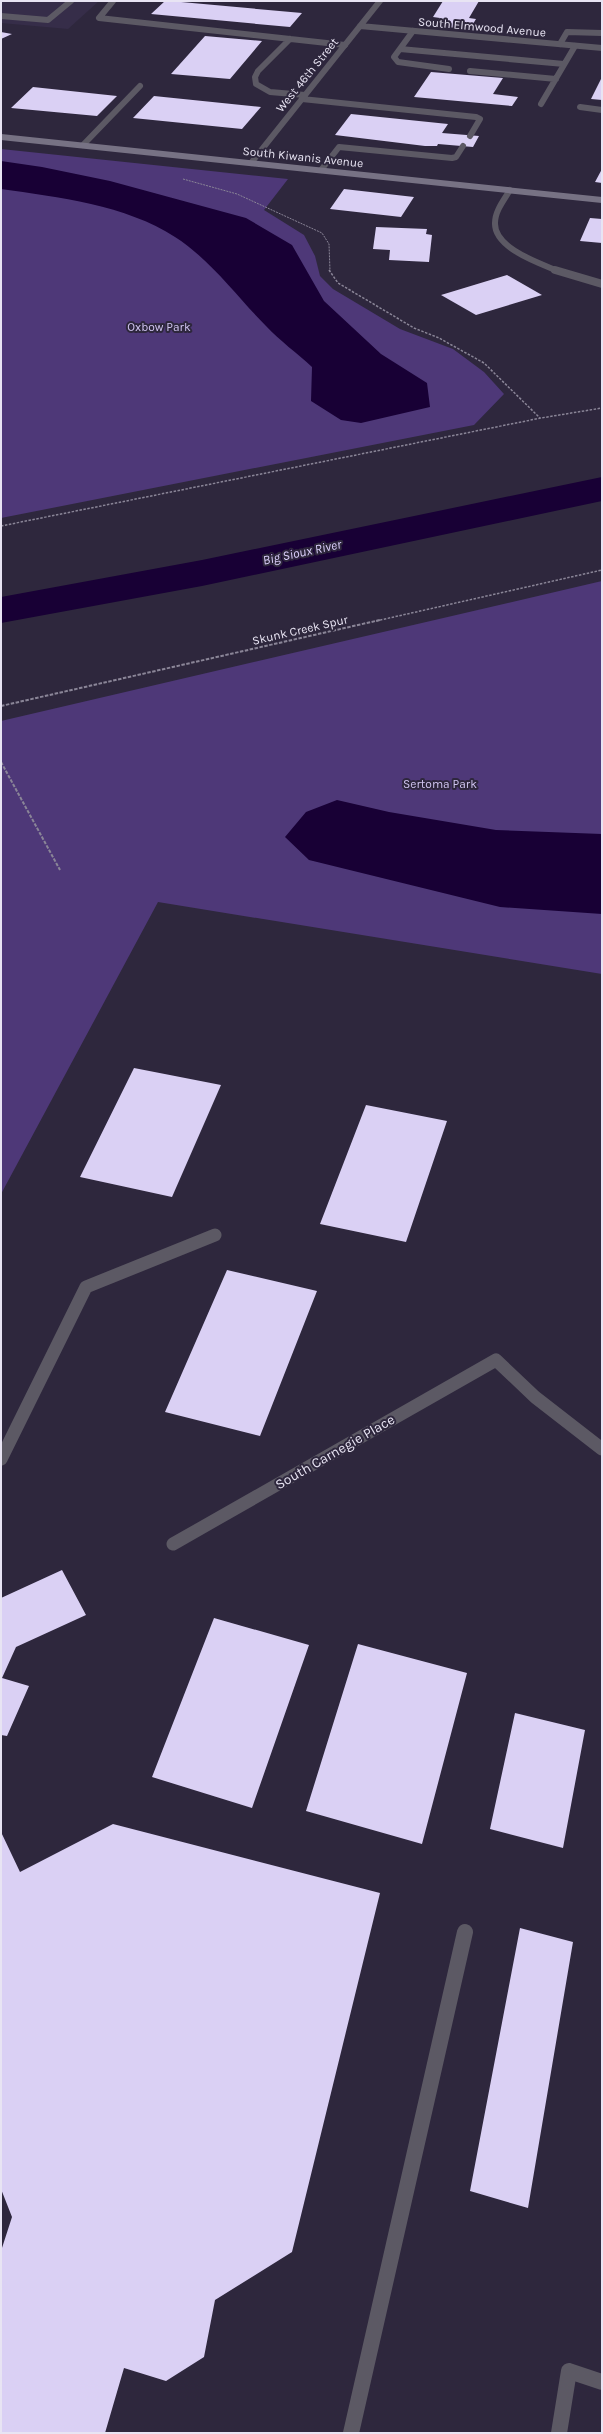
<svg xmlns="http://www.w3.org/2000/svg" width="603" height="2434" font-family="Karla,sans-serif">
	<rect width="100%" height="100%" fill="#2e273d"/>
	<path fill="#362d49" d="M1,1H99L68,29L1,23Z"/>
	<path fill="#4e3878" d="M1,149L288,179L264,210L304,235L315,256L320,276L333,289L400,329L453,349L484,372L504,394L474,425L1,518Z
		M602,581V974L158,902L1,1194V721Z"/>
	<path fill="#180035" d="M1,161L42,167L110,181L246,218L292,245L324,301L381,354L427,383L430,407L361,423L341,420L311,401L312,367C297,353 280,341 266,326C237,297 211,260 175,237C126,205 58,197 1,189Z
		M337,800L389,812L496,830L602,834V914L500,907L309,860L285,837L306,812Z"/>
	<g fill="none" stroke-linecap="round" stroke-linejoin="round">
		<path fill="#180035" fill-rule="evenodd" d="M602,477V501L202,586L1,623V597L202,560Z"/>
	</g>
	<path fill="#dad0f4" d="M165,1H170L302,13L290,27L151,14Z
		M443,1H479L469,18L476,19L470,29L434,26L440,18L433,17Z
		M1,32L12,34L1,39Z
		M205,36L262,41L230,79L171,74Z
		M431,72L503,78L493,94L518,97L512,106L414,97Z
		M602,77V100L591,99Z
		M33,87L117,96L97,116L11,108Z
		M154,96L261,107L242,129L133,118Z
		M351,114L448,124L442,133L479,136L473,147L438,144L437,146H425L335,135Z
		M602,169V183L595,182Z
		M344,189L414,197L401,217L330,209Z
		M590,218L602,219V243L580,241Z
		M376,227L427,229L426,234L432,235L429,262L389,260L390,250L373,249Z
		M507,275L542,295L476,315L441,295Z
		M134,1068L221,1085L172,1197L80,1177Z
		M366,1105L447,1121L406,1242L320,1224Z
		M227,1270L317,1291L260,1436L165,1412Z
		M62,1570L86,1615L16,1647L2,1678L29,1686L7,1736L1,1735V1598Z
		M214,1618L309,1645L252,1808L152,1777Z
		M358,1644L467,1673L422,1844L306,1811Z
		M515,1713L585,1730L563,1848L490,1829Z
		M113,1824L380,1893L292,2252L215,2300L204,2357L166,2381L124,2368L105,2433H1V2251L12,2217L1,2189V1832L20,1872Z
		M520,1928L573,1942L528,2208L470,2191Z"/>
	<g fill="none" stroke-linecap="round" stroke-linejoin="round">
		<path stroke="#8a8597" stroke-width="1" stroke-dasharray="2 1" stroke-linecap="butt" d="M183,179L237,194L322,233L329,244L330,271"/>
		<path stroke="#8a8597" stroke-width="1.5" stroke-dasharray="2.5 1.5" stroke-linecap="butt" d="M329,270L338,283L414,328L439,338L484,363L540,418
			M1,526L541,418L602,408
			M376,621L602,570"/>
		<path stroke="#8a8597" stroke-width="2" stroke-dasharray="3.5 1.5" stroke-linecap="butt" d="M1,706L380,620
			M1,762L60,870"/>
		<path stroke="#5c5964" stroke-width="6" d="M113,1L99,18L345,45
			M1,16L48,20L71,1
			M413,31L394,57L398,62L449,69
			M290,39L258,71L255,77L256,84L270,92L305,95
			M560,44L567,32L602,33
			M400,49L564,64
			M470,71L556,79
			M302,99L476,117L480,119L470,136
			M541,104L575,46
			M580,107L602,110
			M83,145L140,86
			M321,170L339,147L452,158L456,157L463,146"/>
		<path stroke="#5c5964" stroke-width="13" d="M1,1459L86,1287L215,1235"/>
		<path stroke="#5c5964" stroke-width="16" d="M351,2433L465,1932
			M559,2433L569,2371L602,2382"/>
		<path stroke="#5c5964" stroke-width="6" d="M360,26L602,48
			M251,163L380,1
			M510,190C504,200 495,211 495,223C494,248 539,263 558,271"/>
		<path stroke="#5c5964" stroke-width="8" d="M555,270L602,284"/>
		<path stroke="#5c5964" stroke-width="13" d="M173,1544L496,1360L535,1397L602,1449"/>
		<path stroke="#777284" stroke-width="6" d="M1,137L602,200"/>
	</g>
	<g text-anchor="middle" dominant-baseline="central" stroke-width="4" stroke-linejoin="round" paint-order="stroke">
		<g font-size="12" fill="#e8e4f3" stroke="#2e273d">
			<text transform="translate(482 27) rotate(5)">South Elmwood Avenue</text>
			<text transform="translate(307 75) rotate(-51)">West 46th Street</text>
			<text transform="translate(303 157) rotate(6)">South Kiwanis Avenue</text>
			<text transform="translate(300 630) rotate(-13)">Skunk Creek Spur</text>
		</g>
		<g font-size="12" fill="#d1c5f1" stroke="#2e273d">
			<text x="159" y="327">Oxbow Park</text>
			<text x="440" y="784">Sertoma Park</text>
		</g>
		<g font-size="13" font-style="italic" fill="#dbcffb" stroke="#2e273d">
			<text transform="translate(302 552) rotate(-12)">Big Sioux River</text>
		</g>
		<g font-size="14" fill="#e8e4f3" stroke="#2e273d">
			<text transform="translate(335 1452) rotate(-30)">South Carnegie Place</text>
		</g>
	</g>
	<rect width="603" height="2434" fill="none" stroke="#e8e4f3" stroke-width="4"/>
</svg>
